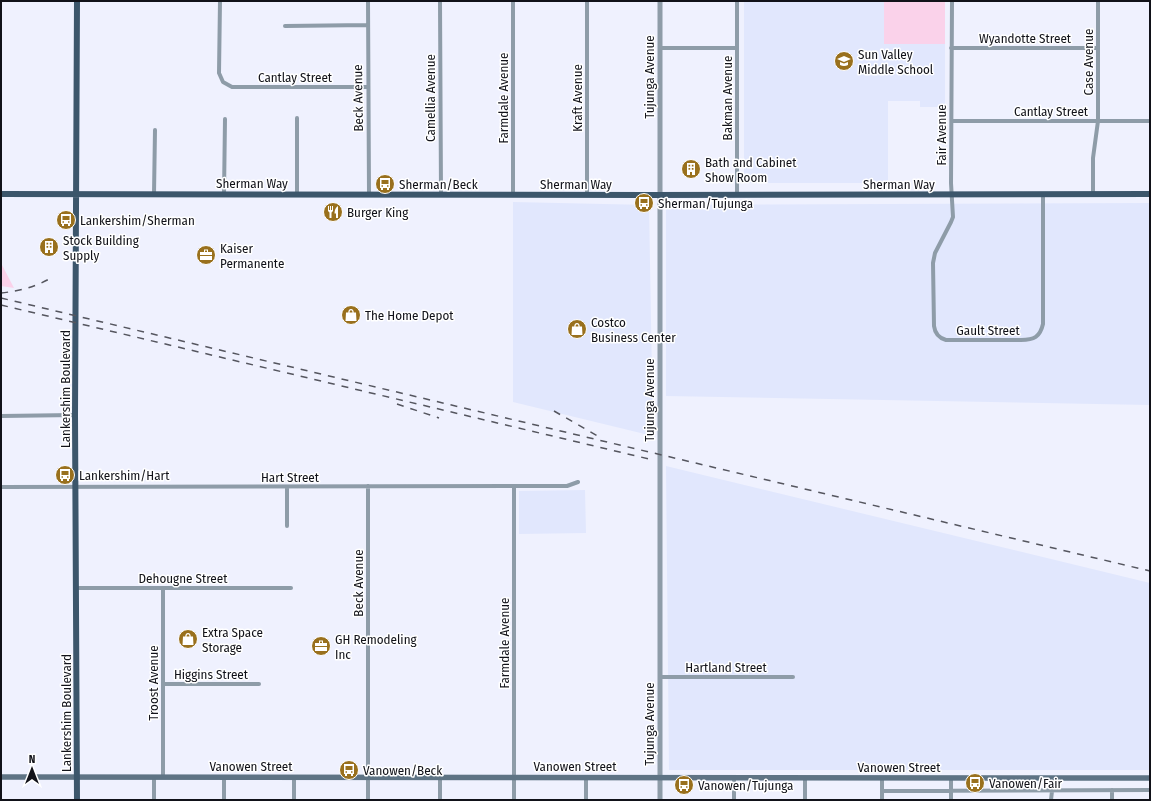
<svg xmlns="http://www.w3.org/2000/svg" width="1151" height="801" font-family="'Fira Sans Condensed',sans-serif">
	<rect width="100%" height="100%" fill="#eff1fe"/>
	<path fill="#e1e7fd" d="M744,1H945V107H920V101H888V183H744Z
		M513,202L649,205L653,436L513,402Z
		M1150,203V405L666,396V205Z
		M666,466L1150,583V770H669Z
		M585,490L586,533L519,534V491Z"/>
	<path fill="#fad2ea" d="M884,1H945V44H884Z
		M1,263L14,288L1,286Z"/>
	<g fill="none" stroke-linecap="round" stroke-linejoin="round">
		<path stroke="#8e9ca8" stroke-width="4" d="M220,1L219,73L223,82L232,87H368
			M368,1L369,194
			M440,1L441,195
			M737,1V195
			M952,1L951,183L953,217L951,222L935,253L933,263L934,326C935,334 939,338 946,340H1021C1034,340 1040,337 1043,324V195
			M285,26L368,25
			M660,48H737
			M951,48H1098
			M952,121H1150
			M154,194L155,130
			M224,194L225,119
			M297,194V118
			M1093,194V158L1098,121V1
			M513,195V1
			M587,195V1
			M1,416L75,415
			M368,486V800
			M1,487L567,486L578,482
			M287,526V487
			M76,588H291
			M660,677H793
			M163,684H259
			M163,777V588
			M224,777V800
			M294,777V800
			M440,777V800
			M734,777V800
			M805,778V800
			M882,778V800
			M951,778V800
			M1112,790V800
			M882,791L1150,790
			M154,800V777
			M514,800V486
			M586,800V777
			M1051,800L1052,791"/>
		<path stroke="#8e9ca8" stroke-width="5" d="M660,1V800"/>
		<path stroke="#5e7384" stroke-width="5.5" d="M1,777L1150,778"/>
		<path stroke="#3c566b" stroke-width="6" d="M77,1L75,415L77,800
			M1,194L650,195L1150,194"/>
		<path stroke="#55565f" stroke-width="1.5" stroke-dasharray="7 7" stroke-linecap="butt" d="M1,293C20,291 35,287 51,278
			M1,298L1150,571
			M1,305L649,459
			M397,404L439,418
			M554,411L601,438"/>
	</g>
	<defs>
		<symbol id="school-disc" viewBox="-11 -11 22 22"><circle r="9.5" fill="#99701d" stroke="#fff"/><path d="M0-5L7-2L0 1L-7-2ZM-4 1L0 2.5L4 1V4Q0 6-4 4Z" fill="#fff"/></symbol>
		<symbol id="building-disc" viewBox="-11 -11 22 22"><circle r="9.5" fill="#99701d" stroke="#fff"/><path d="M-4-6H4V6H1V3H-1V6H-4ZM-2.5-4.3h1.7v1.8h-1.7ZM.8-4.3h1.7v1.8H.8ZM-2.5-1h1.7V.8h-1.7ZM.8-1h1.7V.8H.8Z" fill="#fff"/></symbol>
		<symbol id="bus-disc" viewBox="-11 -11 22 22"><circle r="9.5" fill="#99701d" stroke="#fff"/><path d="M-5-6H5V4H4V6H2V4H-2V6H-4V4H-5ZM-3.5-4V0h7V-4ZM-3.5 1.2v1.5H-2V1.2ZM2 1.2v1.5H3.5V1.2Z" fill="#fff"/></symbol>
		<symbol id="restaurant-disc" viewBox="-11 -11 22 22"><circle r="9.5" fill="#99701d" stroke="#fff"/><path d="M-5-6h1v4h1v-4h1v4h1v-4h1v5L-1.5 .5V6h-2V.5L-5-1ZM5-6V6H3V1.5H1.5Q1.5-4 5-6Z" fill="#fff"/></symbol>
		<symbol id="office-disc" viewBox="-11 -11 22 22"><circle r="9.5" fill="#99701d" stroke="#fff"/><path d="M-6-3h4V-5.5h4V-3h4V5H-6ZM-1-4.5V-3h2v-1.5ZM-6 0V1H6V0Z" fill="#fff"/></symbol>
		<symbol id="shop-disc" viewBox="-11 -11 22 22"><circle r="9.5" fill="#99701d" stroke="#fff"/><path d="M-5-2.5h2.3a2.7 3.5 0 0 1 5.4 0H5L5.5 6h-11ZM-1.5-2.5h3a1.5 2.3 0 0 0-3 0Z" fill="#fff"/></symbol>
	</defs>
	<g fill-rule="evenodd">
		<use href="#school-disc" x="833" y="50" width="22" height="22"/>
		<use href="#building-disc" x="680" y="158" width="22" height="22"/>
		<use href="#bus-disc" x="374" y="173" width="22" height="22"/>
		<use href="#bus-disc" x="633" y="192" width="22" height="22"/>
		<use href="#restaurant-disc" x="322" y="201" width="22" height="22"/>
		<use href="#bus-disc" x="55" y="209" width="22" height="22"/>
		<use href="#building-disc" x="38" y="236" width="22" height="22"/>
		<use href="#office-disc" x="195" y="244" width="22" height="22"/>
		<use href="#shop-disc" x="340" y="304" width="22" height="22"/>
		<use href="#shop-disc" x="566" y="318" width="22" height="22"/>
		<use href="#bus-disc" x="54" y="464" width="22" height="22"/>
		<use href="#shop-disc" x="177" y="628" width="22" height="22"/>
		<use href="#office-disc" x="310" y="635" width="22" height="22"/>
		<use href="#bus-disc" x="338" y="759" width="22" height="22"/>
		<use href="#bus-disc" x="964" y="772" width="22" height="22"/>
		<use href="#bus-disc" x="673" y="774" width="22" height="22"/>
	</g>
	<g text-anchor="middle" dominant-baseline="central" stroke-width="3" stroke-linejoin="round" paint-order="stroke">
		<g font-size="13" fill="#111219" stroke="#fff">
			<text x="1025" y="38">Wyandotte Street</text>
			<text transform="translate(1088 62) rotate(-90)">Case Avenue</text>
			<text x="295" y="77">Cantlay Street</text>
			<text transform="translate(649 77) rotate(-90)">Tujunga Avenue</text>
			<text transform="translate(358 98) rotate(-91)">Beck Avenue</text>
			<text transform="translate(430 98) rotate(-90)">Camellia Avenue</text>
			<text transform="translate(503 98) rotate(-90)">Farmdale Avenue</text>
			<text transform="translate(577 98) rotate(-90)">Kraft Avenue</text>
			<text transform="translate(727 98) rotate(-90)">Bakman Avenue</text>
			<text x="1051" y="111">Cantlay Street</text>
			<text transform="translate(941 135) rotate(-90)">Fair Avenue</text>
			<text x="252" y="183">Sherman Way</text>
			<text x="576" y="184">Sherman Way</text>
			<text x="899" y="184">Sherman Way</text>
			<text x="988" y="330">Gault Street</text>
			<text transform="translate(65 389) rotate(-90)">Lankershim Boulevard</text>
			<text transform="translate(649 400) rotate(-90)">Tujunga Avenue</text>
			<text x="290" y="477">Hart Street</text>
			<text x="183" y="578">Dehougne Street</text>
			<text transform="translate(358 583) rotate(-90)">Beck Avenue</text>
			<text transform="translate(504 643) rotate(-90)">Farmdale Avenue</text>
			<text x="726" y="667">Hartland Street</text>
			<text x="211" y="674">Higgins Street</text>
			<text transform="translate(153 683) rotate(-90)">Troost Avenue</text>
			<text transform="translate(66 713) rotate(-90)">Lankershim Boulevard</text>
			<text transform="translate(649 724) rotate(-90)">Tujunga Avenue</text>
			<text x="251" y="766">Vanowen Street</text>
			<text x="575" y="766">Vanowen Street</text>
			<text x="899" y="767">Vanowen Street</text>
		</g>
		<g font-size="13" fill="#111219" stroke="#fff" text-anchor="start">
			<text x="858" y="54">Sun Valley<tspan x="858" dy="15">Middle School</tspan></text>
			<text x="705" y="162">Bath and Cabinet<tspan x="705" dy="15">Show Room</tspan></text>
			<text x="399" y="184">Sherman/Beck</text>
			<text x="658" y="203">Sherman/Tujunga</text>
			<text x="347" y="212">Burger King</text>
			<text x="80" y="220">Lankershim/Sherman</text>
			<text x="63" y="240">Stock Building<tspan x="63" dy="15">Supply</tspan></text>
			<text x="220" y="248">Kaiser<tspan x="220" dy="15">Permanente</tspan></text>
			<text x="365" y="315">The Home Depot</text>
			<text x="591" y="322">Costco<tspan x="591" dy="15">Business Center</tspan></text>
			<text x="79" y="475">Lankershim/Hart</text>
			<text x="202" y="632">Extra Space<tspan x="202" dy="15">Storage</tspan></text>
			<text x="335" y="639">GH Remodeling<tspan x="335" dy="15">Inc</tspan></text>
			<text x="363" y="770">Vanowen/Beck</text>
			<text x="989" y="783">Vanowen/Fair</text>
			<text x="698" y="785">Vanowen/Tujunga</text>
		</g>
	</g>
	<rect width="1151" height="801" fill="none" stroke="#111219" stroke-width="4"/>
	<g transform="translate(32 769)" stroke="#ffffff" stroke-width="3" paint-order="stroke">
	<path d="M0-3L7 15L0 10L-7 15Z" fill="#111219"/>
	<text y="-6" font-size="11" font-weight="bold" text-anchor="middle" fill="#111219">N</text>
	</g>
</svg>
